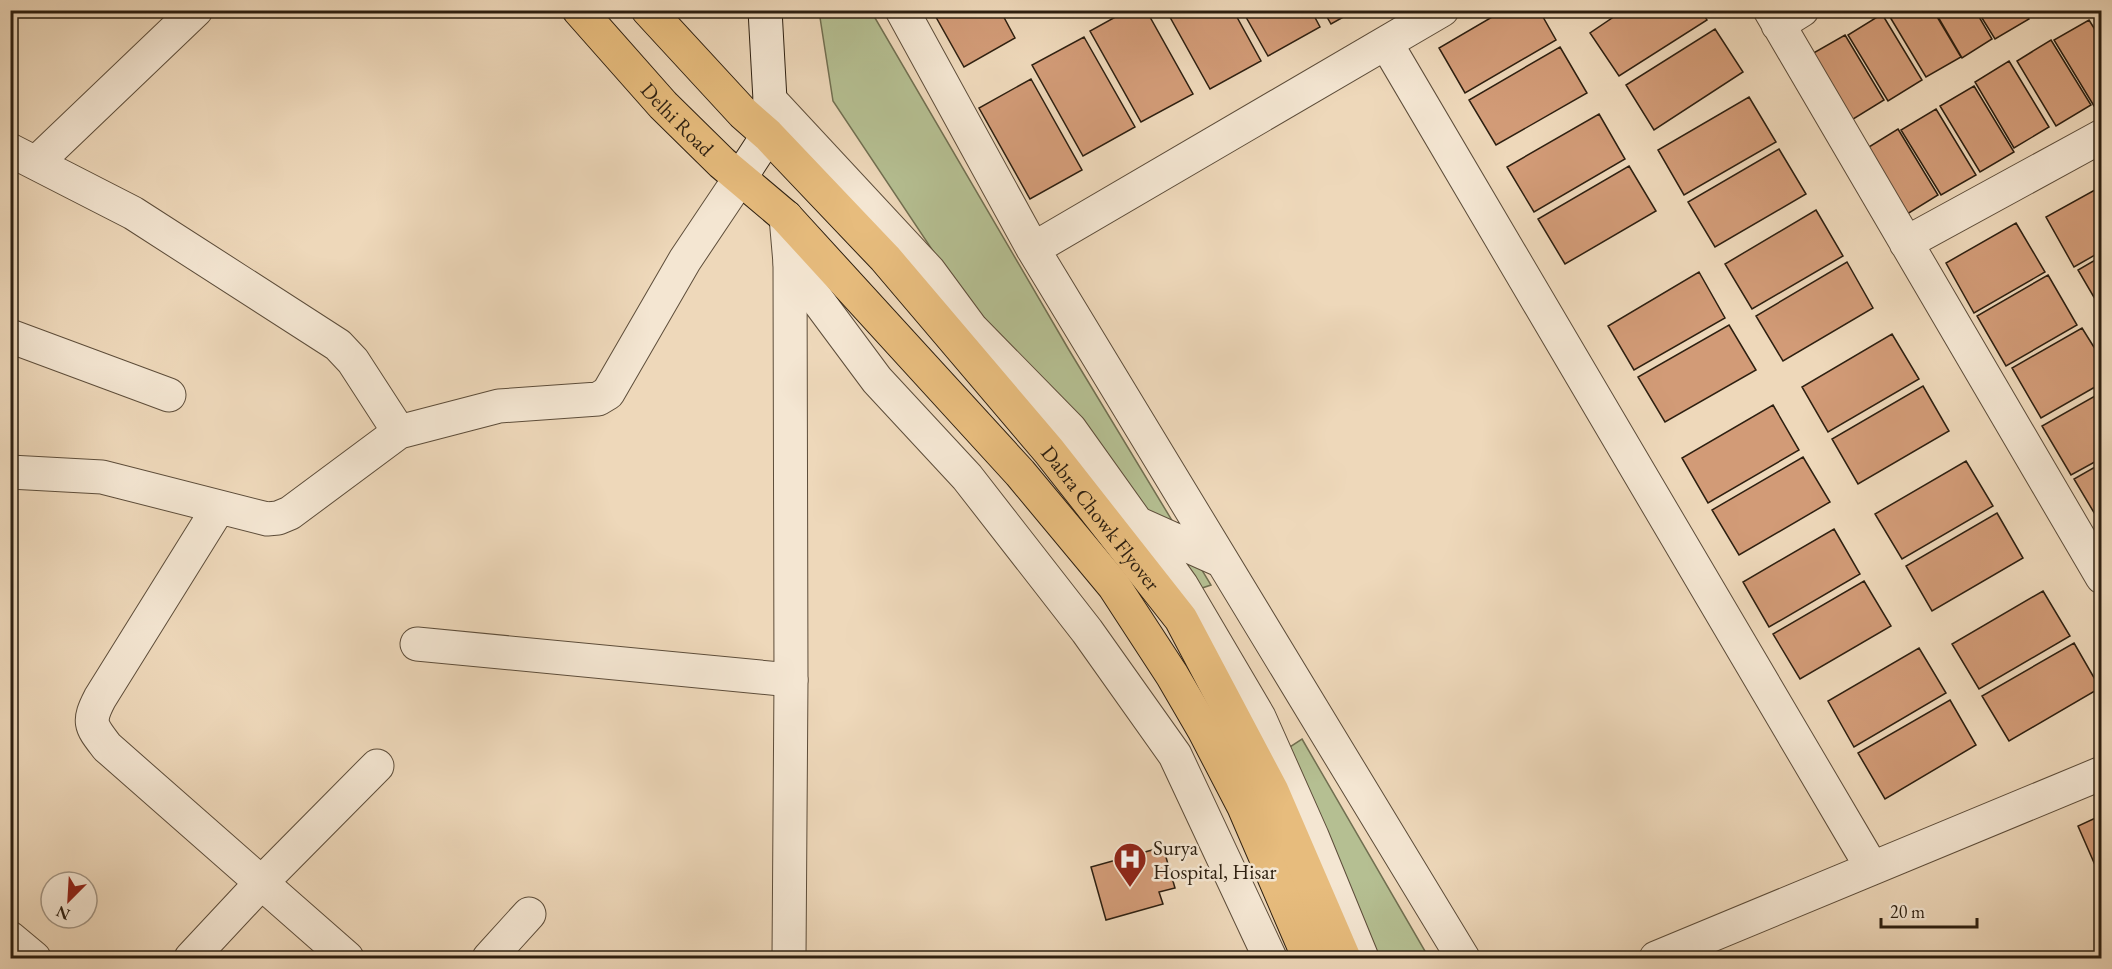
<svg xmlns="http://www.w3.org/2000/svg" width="2112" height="969" font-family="'EB Garamond',serif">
	<rect width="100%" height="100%" fill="#eed8ba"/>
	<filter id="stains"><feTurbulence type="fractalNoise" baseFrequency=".00333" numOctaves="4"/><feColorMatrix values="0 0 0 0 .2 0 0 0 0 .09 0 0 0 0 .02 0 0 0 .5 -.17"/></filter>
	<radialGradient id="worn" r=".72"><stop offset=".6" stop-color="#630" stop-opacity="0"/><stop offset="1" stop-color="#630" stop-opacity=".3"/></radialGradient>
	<path fill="#b5bf92" stroke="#716f51" stroke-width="1.5" d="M819,11H871L1069,350L1211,585L1199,589L969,305L833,101Z
		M1302,739L1429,958H1376L1279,754Z"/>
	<path fill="#d29b77" stroke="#2d1f10" stroke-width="1.5" d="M932,10H1000L1015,38L964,67Z
		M1128,10H1146L1193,94L1141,122L1090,31Z
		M1166,10H1233L1261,61L1210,89Z
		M1242,10H1311L1320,27L1268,56Z
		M1323,10H1356L1331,24Z
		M1504,10H1539L1556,40L1465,93L1439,48Z
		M1624,10H1701L1707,20L1619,76L1590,33Z
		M1889,10H1933L1961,57L1926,77L1887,12Z
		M1934,10H1975L1992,39L1962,58Z
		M1977,10H2024L2029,19L1995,39Z
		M1882,14L1922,80L1888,101L1848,35Z
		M2089,20L2102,41V102L2094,106L2054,40Z
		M1715,29L1743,72L1654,130L1626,85Z
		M1845,35L1884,100L1850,121L1810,55Z
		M1084,37L1135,127L1083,156L1032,65Z
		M2051,40L2091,105L2056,126L2017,61Z
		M1560,47L1587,93L1496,145L1469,100Z
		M2009,61L2049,127L2014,148L1975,82Z
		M1031,79L1082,170L1030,199L979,108Z
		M1974,86L2014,152L1980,172L1940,106Z
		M1749,97L1776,142L1684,195L1658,150Z
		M1936,109L1976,175L1941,195L1901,130Z
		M1599,114L1625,159L1534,212L1507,167Z
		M1898,129L1938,195L1904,216L1864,150Z
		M1779,149L1806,194L1715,247L1688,202Z
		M1629,166L1656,211L1565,264L1538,219Z
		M2102,186V251L2074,267L2046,217Z
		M1816,210L1843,256L1752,309L1725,264Z
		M2016,223L2045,272L1974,313L1946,263Z
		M2102,256V311L2078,270Z
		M1847,262L1873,308L1783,361L1756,316Z
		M1699,272L1725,318L1634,370L1608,326Z
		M2048,275L2077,325L2006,366L1977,316Z
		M1729,325L1756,370L1665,422L1638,377Z
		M2082,328L2102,360V383L2041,418L2012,368Z
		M1892,334L1919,379L1828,432L1802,387Z
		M1923,386L1949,431L1858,484L1832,439Z
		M2102,392V458L2071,475L2042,426Z
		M1773,405L1799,450L1708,503L1682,458Z
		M1803,457L1830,502L1739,555L1712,510Z
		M1966,461L1993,506L1902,559L1875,514Z
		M2102,463V526L2074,479Z
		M1997,513L2023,558L1932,611L1906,566Z
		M1834,529L1860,574L1769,627L1743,582Z
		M1864,581L1891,626L1800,679L1773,634Z
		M2043,591L2070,636L1979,689L1952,644Z
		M2074,643L2100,688L2009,741L1982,696Z
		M1919,648L1946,693L1854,747L1828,701Z
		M1950,700L1976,745L1885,799L1858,753Z
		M2102,815V881L2078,826Z
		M1163,847L1175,888L1159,892L1163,904L1106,920L1091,867Z"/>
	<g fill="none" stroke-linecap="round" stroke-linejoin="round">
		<defs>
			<path id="minor" d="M902,10L1033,249L1463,958
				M1770,10L2102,577
				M1778,25L1802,10
				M1386,43L1872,868
				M770,100L929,271L971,328L1070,429L1182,586L1259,717L1312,836L1362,958
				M10,150L133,213L338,345L353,361L399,432
				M36,163L196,10
				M1906,243L2102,136
				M1033,249L1442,10
				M790,263L877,380L967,477L1087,631L1175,755L1270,958
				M10,336L169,395
				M10,472L102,477L267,519L278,518L290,513L399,432L499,406L598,399L608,393L685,260L740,178
				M219,507L100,698C87,723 91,726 107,747L347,958
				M1137,523L1222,561
				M417,644L791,680
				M10,938L34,958
				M191,958L262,882L377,766
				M489,958L529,914
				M1656,958L2102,773"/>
			<path id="tertiary" d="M786,217L790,263L791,680L789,958"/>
			<path id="secondary" d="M740,178L768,135L770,100L765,10"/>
			<g id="primary">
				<path id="s1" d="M579,10L663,105L722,163L786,217L1020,473L1114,586L1172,675L1204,730L1244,807L1309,958"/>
				<path id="s2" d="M648,10L743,113L768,135L885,258L1049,451L1181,619L1272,791L1344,958"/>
			</g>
		</defs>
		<use href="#minor" stroke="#5d4d3a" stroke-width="35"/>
		<use href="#tertiary" stroke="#5d4d3a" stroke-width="35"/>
		<use href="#secondary" stroke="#2d1f10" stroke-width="35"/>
		<use href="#primary" stroke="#2d1f10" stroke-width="35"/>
		<use href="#minor" stroke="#f4e6d2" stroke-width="33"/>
		<use href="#tertiary" stroke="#f4e6d2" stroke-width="33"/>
		<use href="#secondary" stroke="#f4e6d2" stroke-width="33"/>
		<use href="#primary" stroke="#e7bc7d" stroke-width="33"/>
	</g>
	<defs>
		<symbol id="hospital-pin" viewBox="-11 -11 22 30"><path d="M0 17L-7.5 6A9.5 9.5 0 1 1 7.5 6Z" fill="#8f2418" stroke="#f4e6d2"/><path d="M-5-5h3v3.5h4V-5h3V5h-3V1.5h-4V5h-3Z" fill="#fff"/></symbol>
	</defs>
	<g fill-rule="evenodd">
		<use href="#hospital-pin" x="1111" y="840" width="38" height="52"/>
	</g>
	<g text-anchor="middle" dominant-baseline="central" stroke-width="5" stroke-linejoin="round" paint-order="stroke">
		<g font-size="21" fill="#2d1f10" stroke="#f4e6d2">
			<text stroke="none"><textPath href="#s1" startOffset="147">Delhi Road</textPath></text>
			<text stroke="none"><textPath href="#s2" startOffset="681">Dabra Chowk Flyover</textPath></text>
		</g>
		<g font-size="21" fill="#2d1f10" stroke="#f4e6d2" text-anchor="start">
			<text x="1153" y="847">Surya<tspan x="1153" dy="24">Hospital, Hisar</tspan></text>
		</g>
	</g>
	<rect width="2112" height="969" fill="none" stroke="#eed8ba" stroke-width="36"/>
	<rect x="12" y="12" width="2088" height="945" fill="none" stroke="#2d1f10" stroke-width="3"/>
	<rect x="18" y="18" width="2076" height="933" fill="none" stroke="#2d1f10" stroke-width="1.5"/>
	<g transform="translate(69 900) rotate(204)"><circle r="28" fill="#f4e6d2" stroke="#a49684" stroke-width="1.5"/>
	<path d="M0-4.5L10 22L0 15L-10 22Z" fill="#8f2418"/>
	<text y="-9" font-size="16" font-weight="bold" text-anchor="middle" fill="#2d1f10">N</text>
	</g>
	<path d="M1881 918v9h96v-9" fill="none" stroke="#2d1f10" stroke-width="3"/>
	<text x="1890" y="918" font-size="18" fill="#2d1f10" stroke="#f4e6d2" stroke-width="4.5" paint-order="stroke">20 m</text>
	<rect width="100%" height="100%" filter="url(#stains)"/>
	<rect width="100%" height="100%" fill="url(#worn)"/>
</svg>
